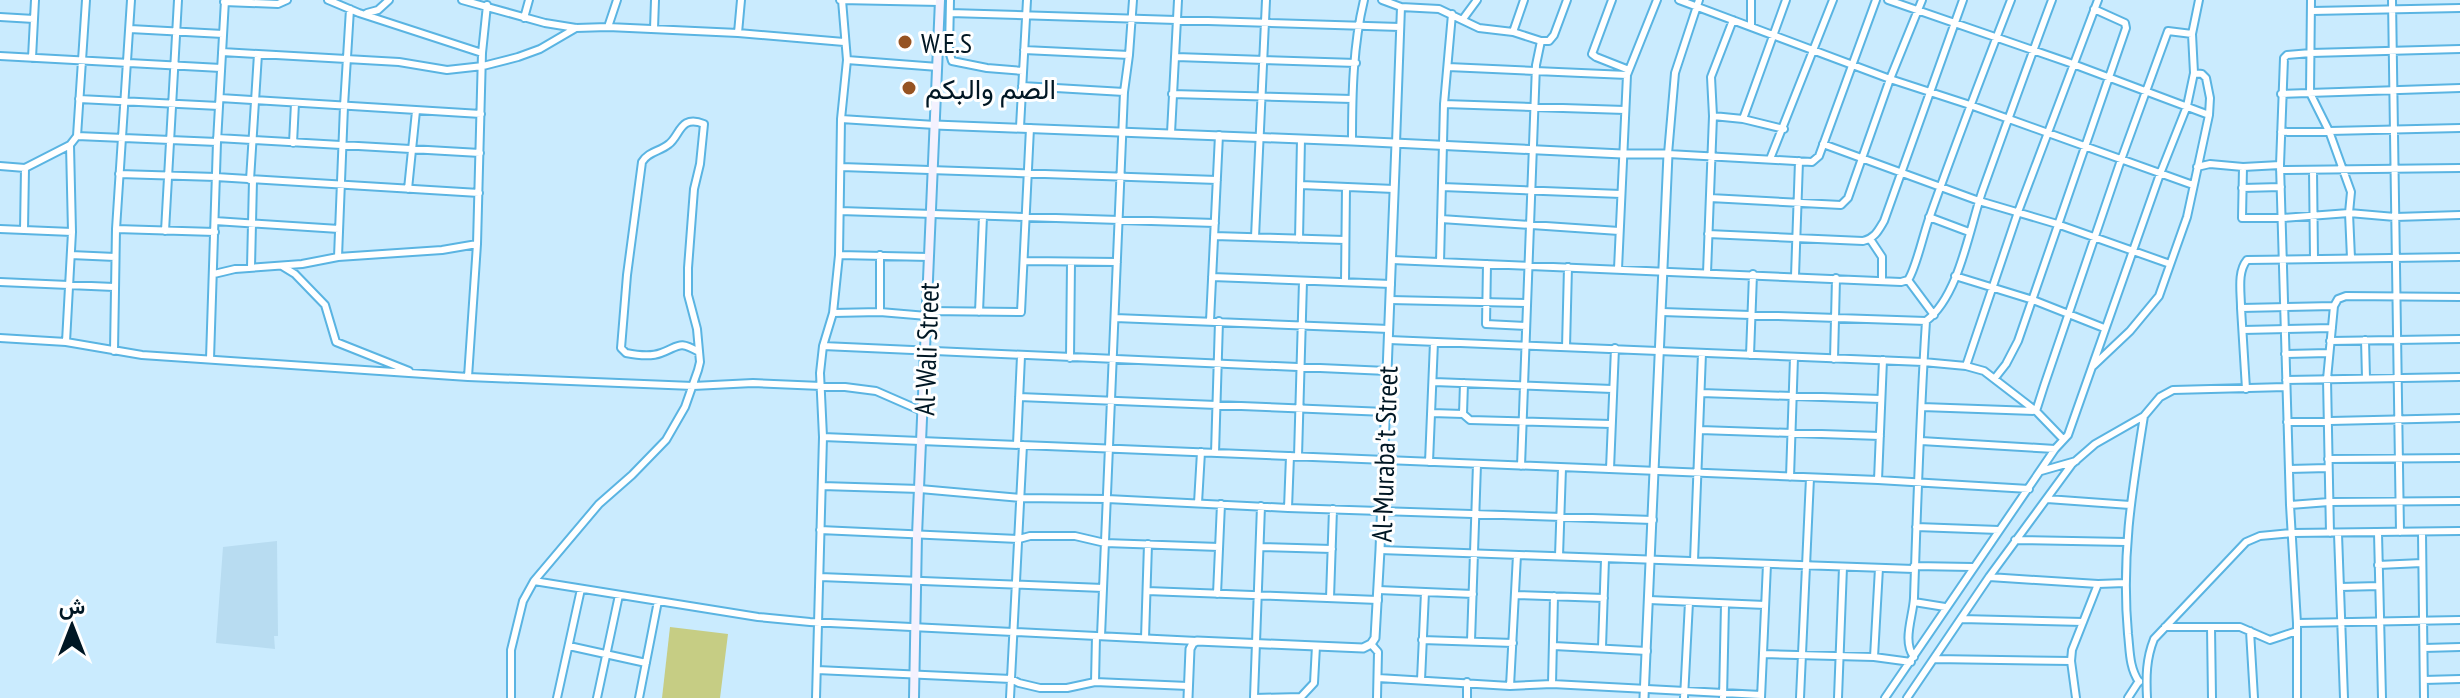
<svg xmlns="http://www.w3.org/2000/svg" width="2460" height="698" font-family="'PT Sans Narrow',Vazirmatn,sans-serif">
	<rect width="100%" height="100%" fill="#caebfe"/>
	<path fill="#b8dcf1" d="M277,541L278,636H274L275,649L216,643L223,547Z"/>
	<path fill="#c6cd84" d="M670,627L728,634L720,698H662Z"/>
	<g fill="none" stroke-linecap="round" stroke-linejoin="round">
		<defs>
			<path id="minor" d="M328,0L359,13L482,53
				M462,0L545,23L576,28L608,27L738,33L844,42
				M840,0L940,2
				M950,0L949,51L952,61L987,68L1023,71
				M1382,0L1401,7L1439,9L1479,28L1513,32L1541,41
				M1612,0L1592,54L1596,57L1629,70
				M1679,0L1890,79L1970,105L2193,185
				M1699,0L1675,73L1668,154L1812,162L1819,156L1876,0
				M1888,0L2073,64L2209,115
				M2311,0L2310,93L2329,131L2351,192L2349,213L2351,258
				M2392,0L2400,532
				M224,2L278,4L287,0
				M2312,11L2460,8
				M367,13L378,10L389,0
				M950,13L1400,27
				M0,17L34,19
				M524,18L529,0
				M1463,19L1477,0
				M1751,26V0
				M608,27L617,0
				M130,29L223,34
				M654,29L655,0
				M1513,32L1524,0
				M738,33L741,0
				M1024,50L1129,55
				M222,52L399,62L447,70L483,66L518,57L540,49L576,28
				M0,56L221,68
				M1176,57L1356,63
				M32,58L35,0
				M847,60L938,67
				M1448,67L1627,75
				M1022,86L1124,92
				M1172,94L1352,99
				M2281,94L2460,88
				M220,98L481,114
				M79,99L219,106
				M1444,104L1625,110
				M1713,116L1743,119L1784,129
				M841,119L935,125
				M1743,119L1786,0
				M1020,127L1027,0
				M2281,132L2460,128
				M1171,133L1178,0
				M77,136L217,142
				M217,138L480,153
				M1352,141C1352,94 1353,45 1364,0
				M293,143L295,103
				M1396,143L1401,7
				M1823,144L1979,201L2057,224L2170,264
				M1770,159L1833,0
				M0,166L25,168L70,145
				M841,167L1217,180
				M2197,167L2210,164L2243,167L2280,165
				M2243,167L2242,218H2283L2349,213L2395,217L2460,215
				M2280,170L2460,168
				M2313,170L2314,258
				M119,174L216,177L479,193
				M250,180L258,54
				M1301,185L1394,189
				M1442,187L1621,194
				M2242,188L2281,187
				M408,189L416,111
				M1710,198L1841,205L1848,198L1890,79L1922,0
				M840,211L1215,223
				M1929,217L1969,232
				M1441,219L1619,231
				M215,221L339,229
				M0,229L72,232
				M116,229L215,232
				M24,230L25,168
				M165,231L178,0
				M1708,234L1863,241C1875,238 1878,231 1884,221L1963,0
				M1214,236L1345,240
				M1255,237L1266,0
				M1299,239L1301,139
				M1870,239L1882,257V280
				M71,255L115,257
				M839,255L929,257
				M338,257L344,106L350,9
				M1392,260L1901,282L1908,280
				M1025,261L1117,262
				M1440,262L1444,104L1452,14
				M1487,264L1486,324L1526,326
				M282,266L295,274L325,305L336,342L409,371
				M251,267L253,180
				M1618,269L1627,75L1657,0
				M1707,273L1713,116L1711,77L1733,20
				M214,274L235,269L302,264L338,257L442,250L477,244
				M1795,276L1799,161
				M1955,276L2033,300L2104,328
				M1212,277L1391,284
				M1908,280C1916,269 1924,231 1930,216C1956,143 1983,72 2011,0
				M1908,280L1934,315
				M0,282L114,287
				M1345,282L1346,187
				M1390,300L1527,303
				M2241,308C2241,292 2237,272 2247,260L2460,257
				M927,311L1021,312L1030,128
				M880,312V255
				M979,312L983,216
				M1662,312L1926,321C1959,296 1969,230 1982,192C2005,128 2028,64 2052,0
				M833,313L880,312L927,316
				M1115,318L1389,329
				M1210,321L1219,135
				M2243,330L2332,328
				M0,338L66,342L142,355L468,377L693,386L753,383L845,387L876,391L924,412
				M1389,340L1923,362L1966,366L1984,371L2036,411L1922,407
				M2365,340L2366,378
				M2330,341L2460,339
				M66,342L72,232L70,145L77,136L86,0
				M823,346L1387,371
				M1566,347L1568,267
				M114,351L116,229L131,0
				M2285,354L2329,353
				M1750,355L1753,274
				M1070,358L1071,262
				M210,359L217,142L225,0
				M1834,359L1836,278
				M1966,366L2018,212L2098,0
				M2093,366L2130,331L2159,296L2187,217L2209,115L2210,98L2206,78L2202,74L2194,73
				M468,377L477,244L482,53L487,5
				M1995,378L2006,364L2018,341L2126,28L2125,23L2094,9
				M2286,380L2460,377
				M1434,382L1612,389
				M1464,383L1463,414L1470,420L1611,424
				M2246,389L2241,308L2334,306
				M1701,393L1881,399
				M1019,397L1386,412
				M1432,413L1463,414
				M2287,422L2460,418
				M1700,430L1880,436
				M823,437L1878,480L2029,489
				M2063,439L2036,411L2044,386L2121,160L2168,31L2192,34
				M1921,441L2055,449
				M1017,444L1021,356
				M1215,453L1219,321
				M1298,456L1303,281
				M2328,459L2460,458
				M1429,462L1434,342
				M1521,466L1536,65L1541,41H1549L1554,35L1567,0
				M1610,469L1615,348
				M2289,469L2328,468
				M2041,471L2076,461
				M1790,477L1794,357
				M1878,480L1883,360
				M822,486L920,489L1020,498L1107,499L1288,508L1653,520
				M2047,499L2130,505
				M1198,503L1201,452
				M2290,505L2329,502L2460,501
				M1288,508L1290,456
				M1916,527L1999,530
				M820,530L1019,539L1030,536H1075L1105,543L1219,547
				M2330,533L2327,379L2334,306L2338,299L2346,296L2460,297
				M2378,533L2382,698
				M2422,533L2424,698
				M2338,534L2344,698
				M2015,540L2126,542
				M1260,547L1332,549
				M1380,550L1914,569
				M1559,556L1562,468
				M1694,561L1702,353
				M2378,565L2422,563
				M1914,566L1972,567
				M820,577L1103,588
				M1989,577L2098,584L2072,650L2071,661L2076,698
				M534,581L758,617L810,622L1197,641
				M2098,584L2125,583
				M2340,587L2379,586
				M1378,590L1473,594
				M1147,591L1378,600
				M1217,594L1221,504
				M1515,595L1604,598
				M1330,598L1333,509
				M1649,600L1765,605
				M1914,602L1945,607
				M1961,619L2083,622
				M2297,623L2460,620
				M2165,627H2240L2270,640L2297,631
				M2211,627L2212,698
				M2250,631L2254,698
				M1101,636L1124,92L1129,55L1133,0
				M1145,638L1148,544
				M1422,640L1513,643
				M1471,641L1477,464
				M1371,644L1378,652L1377,698
				M569,646L646,663
				M1554,646L1647,651
				M1602,647L1605,559
				M2424,648L2460,647
				M1764,654L1874,657L1911,662
				M1874,657L1879,568
				M1914,657C1902,641 1913,617 1914,598C1917,505 1920,413 1926,321
				M1934,659L2071,661
				M817,670L1011,679L1019,683L1040,688H1067L1095,682L1188,686
				M1378,678L1510,686L1552,684L1761,695
				M1421,680L1425,592
				M2424,680L2460,679
				M1095,682L1096,636
				M2139,682C2129,667 2130,651 2128,634C2121,557 2132,491 2144,416
				M1552,684L1554,596
				M1510,686L1517,555
				M1254,697L1261,506
				M511,698V650L523,601L534,581L599,504L632,475L666,440L685,407L698,370L700,362L697,329L688,295V268L694,189L700,164L704,124C680,114 680,136 669,144C659,152 649,151 642,162L627,275L621,348L626,353C636,355 651,357 661,353C680,346 678,340 699,352
				M557,698L581,589
				M597,698L619,595
				M639,698L658,601
				M816,698L823,437L820,373L823,346L833,313L839,255L841,119L847,60L842,0
				M1010,698L1023,445
				M1254,698L1301,697
				M1300,698L1314,683L1316,646
				M1467,698V682
				M1684,698L1689,602
				M1723,698L1725,604
				M1761,698L1767,564
				M1800,698L1810,478
				M1838,698L1843,567
				M1885,698L2055,449L2068,435L2160,174L2187,106L2194,73L2192,34L2199,0
				M1907,698L1989,577L2072,464L2095,444L2144,416L2160,397L2173,390L2286,387
				M2128,698L2139,681
				M2147,698C2146,677 2146,659 2154,639L2246,542L2260,536L2292,533L2460,531
				M2297,698V623L2290,505L2280,165L2284,58L2287,55L2311,53L2460,49"/>
			<path id="tertiary" d="M935,125L1352,141L1622,154H1668L1644,698
				M1188,698L1190,649L1193,643L1197,641L1363,648L1371,644L1375,638L1380,550L1396,143"/>
			<path id="secondary" d="M914,698L917,535L940,0"/>
		</defs>
		<use href="#minor" stroke="#5ab4e2" stroke-width="10"/>
		<use href="#tertiary" stroke="#5ab4e2" stroke-width="11"/>
		<use href="#secondary" stroke="#5ab4e2" stroke-width="12"/>
		<use href="#minor" stroke="#fff" stroke-width="6"/>
		<use href="#tertiary" stroke="#fff" stroke-width="7"/>
		<use href="#secondary" stroke="#f3f1fe" stroke-width="8"/>
	</g>
	<g fill="#965322" stroke="#fff" stroke-width="3">
		<circle cx="905" cy="42" r="8"/>
		<circle cx="909" cy="88" r="8"/>
	</g>
	<g text-anchor="middle" dominant-baseline="central" stroke-width="6" stroke-linejoin="round" paint-order="stroke">
		<g font-size="28" fill="#001724" stroke="#fff" text-anchor="start">
			<text x="921" y="42">W.E.S</text>
			<text x="925" y="88">الصم والبكم</text>
		</g>
		<g font-size="28" fill="#001724" stroke="#fff">
			<text transform="translate(926 349) rotate(-88)">Al-Wali Street</text>
			<text transform="translate(1384 454) rotate(-88)">Al-Muraba't Street</text>
		</g>
	</g>
	<g transform="translate(72 626)" stroke="#ffffff" stroke-width="6" paint-order="stroke">
	<path d="M0-6L14 30L0 20L-14 30Z" fill="#001724"/>
	<text y="-12" font-size="22" font-weight="bold" text-anchor="middle" fill="#001724">ش</text>
	</g>
</svg>
